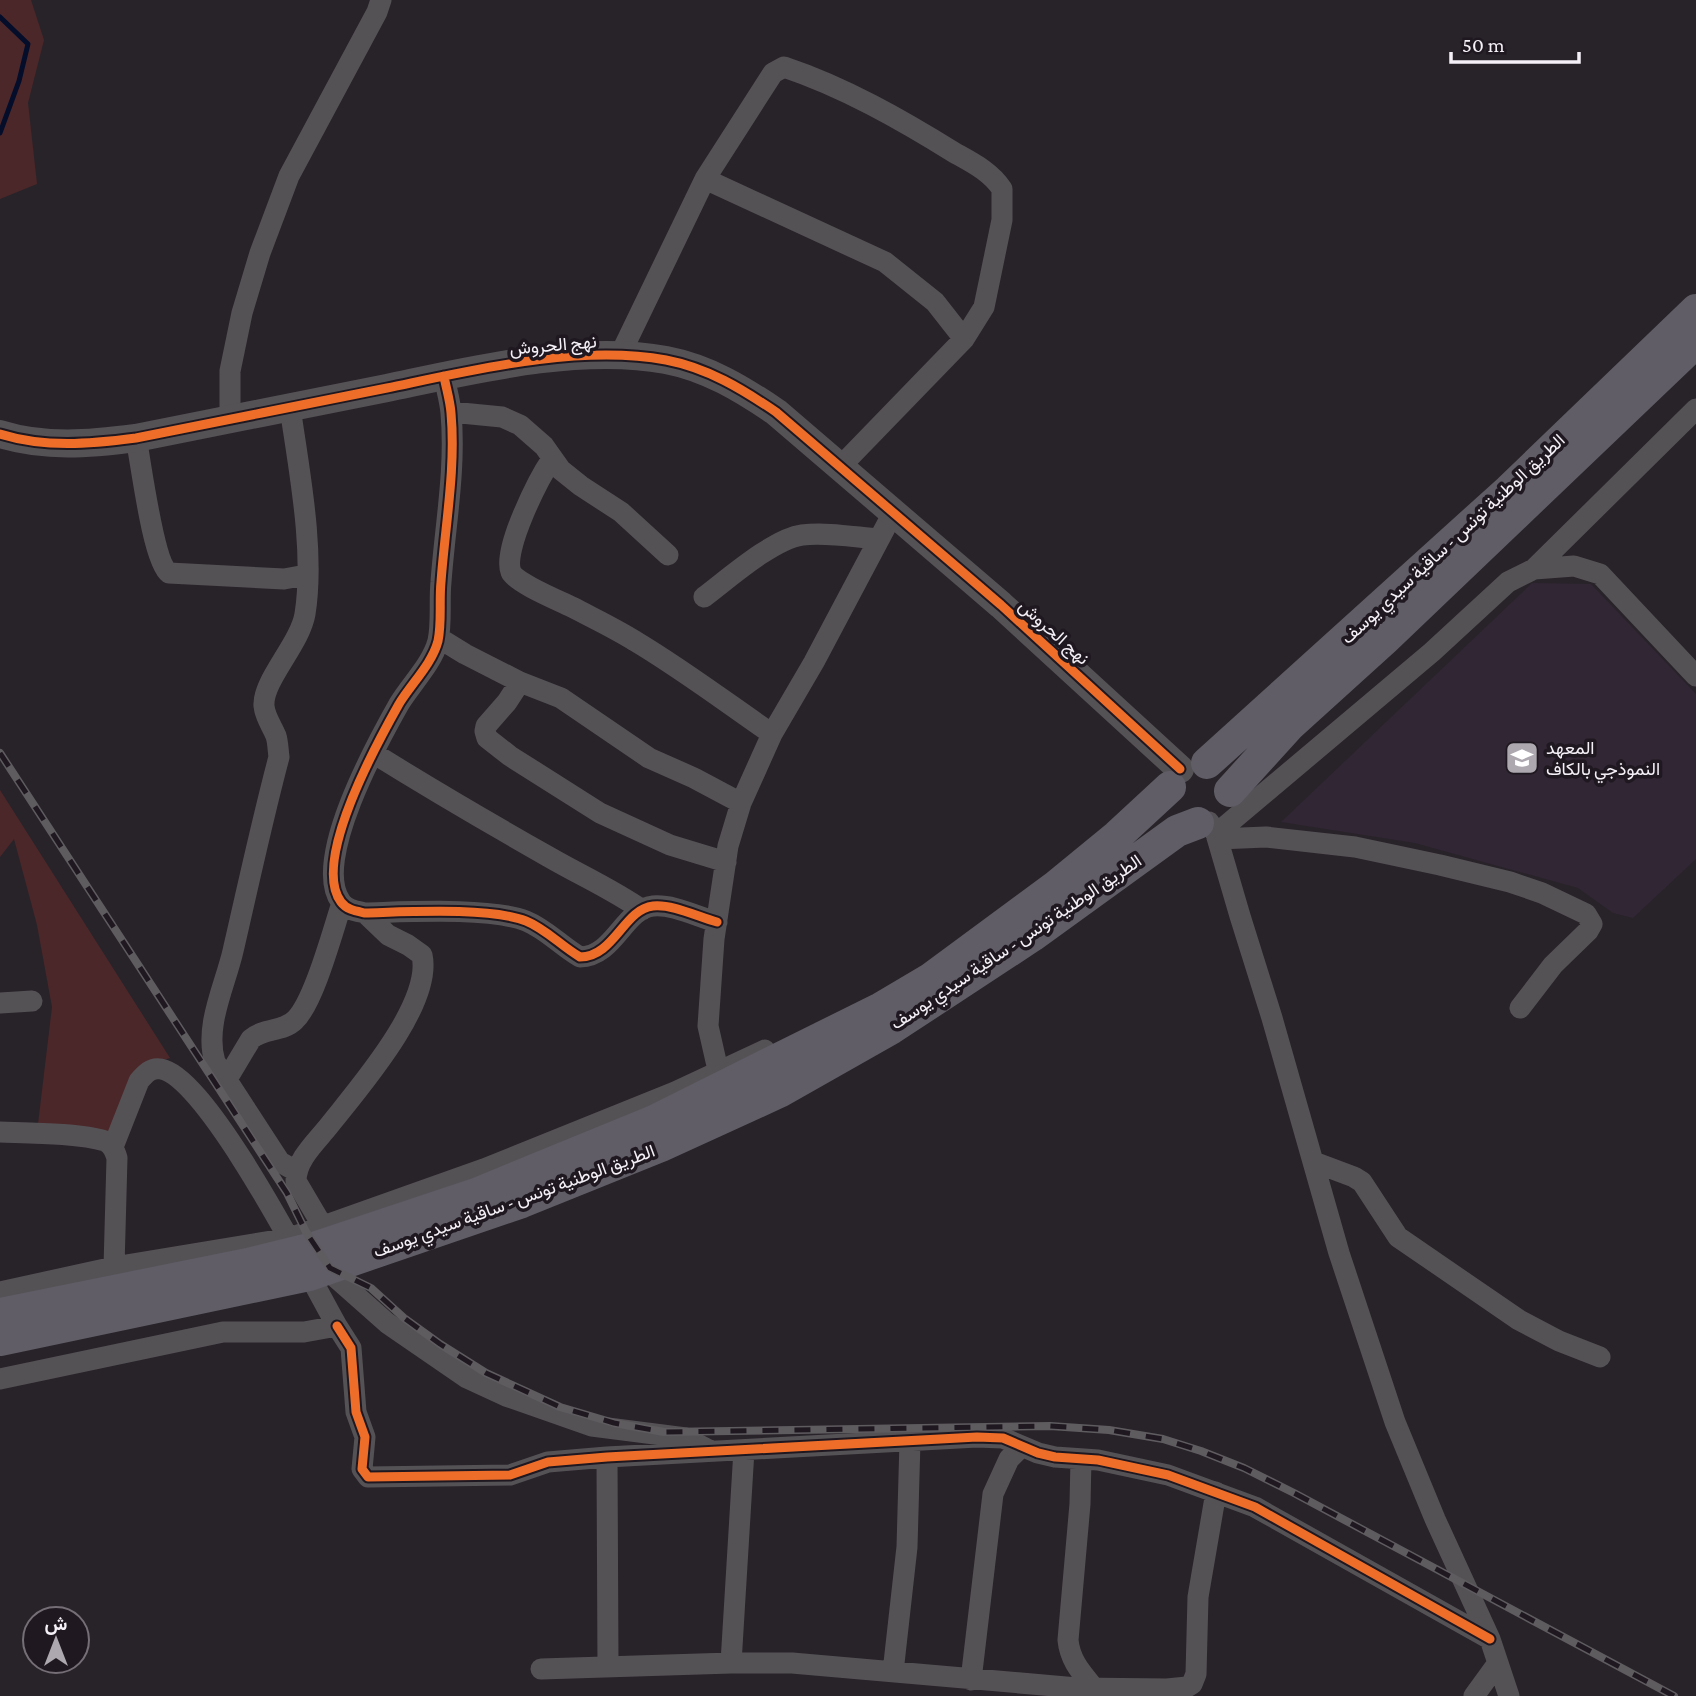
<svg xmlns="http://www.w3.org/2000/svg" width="1696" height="1696" font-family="'Crimson Pro',Vazirmatn,serif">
	<rect width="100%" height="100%" fill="#282329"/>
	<path fill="#312634" d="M1532,583L1591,584L1696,694V859L1633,918L1613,913L1578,888L1415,843L1281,822Z"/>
	<path fill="#4b2729" d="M0,0H31L44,40L28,103L37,184L0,199Z
		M0,790L170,1058L154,1063L126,1138L38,1124L52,1007L37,925L14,839L0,857Z"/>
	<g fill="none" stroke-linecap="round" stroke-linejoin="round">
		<path stroke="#040d2a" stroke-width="5" d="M0,17L28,44L19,81L0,133"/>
		<path stroke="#555256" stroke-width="21" d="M705,179L885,262L935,302L964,339
			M620,355L705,179L773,73L784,67C844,87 902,120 955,153C973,163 991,172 1002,189V220L984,307L964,339L840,467
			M444,376C446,388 450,400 451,413C456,469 445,526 441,582C439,601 442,622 438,641C432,664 411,684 399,704C377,743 311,862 341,902C347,910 356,911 365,913C406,912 490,907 526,921C546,929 561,946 580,957C614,957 624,909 653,906C673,904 698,917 717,922
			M290,407C299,471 315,550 305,614C300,644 262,681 264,706C265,717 272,726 276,736C278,742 278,750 279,757C262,821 248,886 233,951C225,986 204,1026 215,1062L280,1162L296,1171
			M451,412L502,417L520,425L544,446L561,470L581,486L621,512L668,555
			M230,419V371L242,313L260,253L289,176L377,12L381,0
			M136,438C141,462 153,562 169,573L284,579L306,575
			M552,459C539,478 502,550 511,572C514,582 562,602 574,608C595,619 616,629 635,641C682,669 727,703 772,734
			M1534,569L1696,409
			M704,597C728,579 773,539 802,535C827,532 854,537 879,539
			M439,638L465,654L520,682L561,698L649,758L694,778L741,803
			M520,682L507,702L486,726L485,731L487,738L510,756L600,813L670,845L726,862
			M373,753C431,789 489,823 549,857C580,875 612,889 642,910
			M1209,822L1216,834L1240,916L1272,1018L1339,1253L1395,1422L1435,1519L1490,1639L1509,1696
			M1216,834L1432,652L1508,582L1534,569L1574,566L1600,574L1696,676
			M1218,839L1266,837L1355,847L1440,865L1510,882L1542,893L1586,914L1592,924L1588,931L1553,965L1520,1008
			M0,1003L32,1001
			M718,1070L708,1026L714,939L728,846L741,803L772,734L814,662L893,513
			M227,1079L251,1039C264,1028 283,1032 295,1020C314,1002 333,930 342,903
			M0,1132C28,1133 80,1133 105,1141C112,1144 115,1151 117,1158L114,1267
			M1314,1162L1354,1177L1362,1182L1398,1237L1519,1320L1559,1341L1600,1357
			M329,1237L296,1181C296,1160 315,1143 328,1127C358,1089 433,1004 422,955L408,945L388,935L365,913
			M326,1269L387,1323L467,1378L506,1396L592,1426L686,1438L711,1451
			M0,1292L114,1267L290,1238L484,1169L675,1092L765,1050
			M337,1326L351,1348L356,1412L365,1437L362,1469L368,1477L510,1475L548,1462L607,1457L977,1437L1003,1438L1038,1453L1055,1457L1098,1460L1168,1475L1255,1507L1490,1639
			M0,1379L223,1332H304L337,1326C311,1280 208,1077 161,1069C151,1067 145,1074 139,1081L113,1147
			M607,1457L608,1666
			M1081,1459L1080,1504L1068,1640C1070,1661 1082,1673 1094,1688
			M731,1663L744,1450
			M541,1669L731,1663H792L1077,1688L1167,1689L1187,1687L1192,1684L1196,1674L1198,1597L1216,1492
			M893,1672L907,1547L910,1441
			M971,1680L993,1494L1009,1459L1021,1447
			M1474,1696L1498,1663"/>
		<path stroke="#555256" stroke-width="28" d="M0,434C45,448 90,444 136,438C220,421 303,405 387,388C473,370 578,344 666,360C708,368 742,389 776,412L1001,605L1180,769"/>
		<path stroke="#605d67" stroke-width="32" d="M1207,763L1509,490L1696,310
			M1230,791L1289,726L1384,640L1696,342
			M0,1314L248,1264L317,1247L476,1194L654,1121L881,1008L930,979L1056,886L1117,836L1170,787
			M0,1340L309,1275L522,1202L661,1146L779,1092L892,1028L1032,936L1177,831L1198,823"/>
		<defs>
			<path id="rail" d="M0,753L287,1193L306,1232L330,1268L371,1288L404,1318L440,1344L486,1373L560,1407L614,1423L664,1432L1050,1426L1109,1430L1163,1439L1201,1451L1244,1468L1294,1493L1674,1696"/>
		</defs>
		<use href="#rail" stroke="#5f5c60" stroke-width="8"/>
		<use href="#rail" stroke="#1f1821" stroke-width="5" stroke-dasharray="16" stroke-linecap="butt"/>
		<defs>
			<path id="cycleway" d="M444,376C446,388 450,400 451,413C456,469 445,526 441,582C439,601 442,622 438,641C432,664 411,684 399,704C377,743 311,862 341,902C347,910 356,911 365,913C406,912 490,907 526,921C546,929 561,946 580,957C614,957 624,909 653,906C673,904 698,917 717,922
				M0,434C45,448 90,444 136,438C220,421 303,405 387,388C473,370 578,344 666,360C708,368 742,389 776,412L1001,605L1180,769
				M337,1326L351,1348L356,1412L365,1437L362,1469L368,1477L510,1475L548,1462L607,1457L977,1437L1003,1438L1038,1453L1055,1457L1098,1460L1168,1475L1255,1507L1490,1639"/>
		</defs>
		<use href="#cycleway" stroke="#1f1821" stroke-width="13"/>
		<use href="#cycleway" stroke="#ee6e29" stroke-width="9"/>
	</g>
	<defs>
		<symbol id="school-square" viewBox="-11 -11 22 22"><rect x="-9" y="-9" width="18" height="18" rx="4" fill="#ada8af" stroke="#1f1821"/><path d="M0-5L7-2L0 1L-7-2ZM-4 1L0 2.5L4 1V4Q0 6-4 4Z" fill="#fff"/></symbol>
	</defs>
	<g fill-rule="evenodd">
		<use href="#school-square" x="1503" y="739" width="38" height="38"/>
	</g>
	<g text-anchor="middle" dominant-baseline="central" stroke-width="7" stroke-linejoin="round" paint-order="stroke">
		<g font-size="18" fill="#f5f0f7" stroke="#1f1821">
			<text transform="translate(553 345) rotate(-5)">نهج الحروش</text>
			<text transform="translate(1453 539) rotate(-43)">الطريق الوطنية تونس - ساقية سيدي يوسف</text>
			<text transform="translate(1054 632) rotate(42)">نهج الحروش</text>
			<text transform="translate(1016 942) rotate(-34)">الطريق الوطنية تونس - ساقية سيدي يوسف</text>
			<text transform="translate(514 1201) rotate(-20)">الطريق الوطنية تونس - ساقية سيدي يوسف</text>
		</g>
		<g font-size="18" fill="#f5f0f7" stroke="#1f1821" text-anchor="start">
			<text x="1546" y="748">المعهد<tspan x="1546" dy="21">النموذجي بالكاف</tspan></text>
		</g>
	</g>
	<g transform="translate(56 1640)"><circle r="33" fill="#1f1821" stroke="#756e77" stroke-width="2"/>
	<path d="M0-5L12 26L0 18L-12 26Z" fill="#ada8af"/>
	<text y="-10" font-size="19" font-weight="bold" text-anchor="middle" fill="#f5f0f7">ش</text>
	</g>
	<path d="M1451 52v10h128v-10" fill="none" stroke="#f5f0f7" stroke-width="3.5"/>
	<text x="1462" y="52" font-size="21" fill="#f5f0f7" stroke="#1f1821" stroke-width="5" paint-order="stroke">50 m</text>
</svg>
